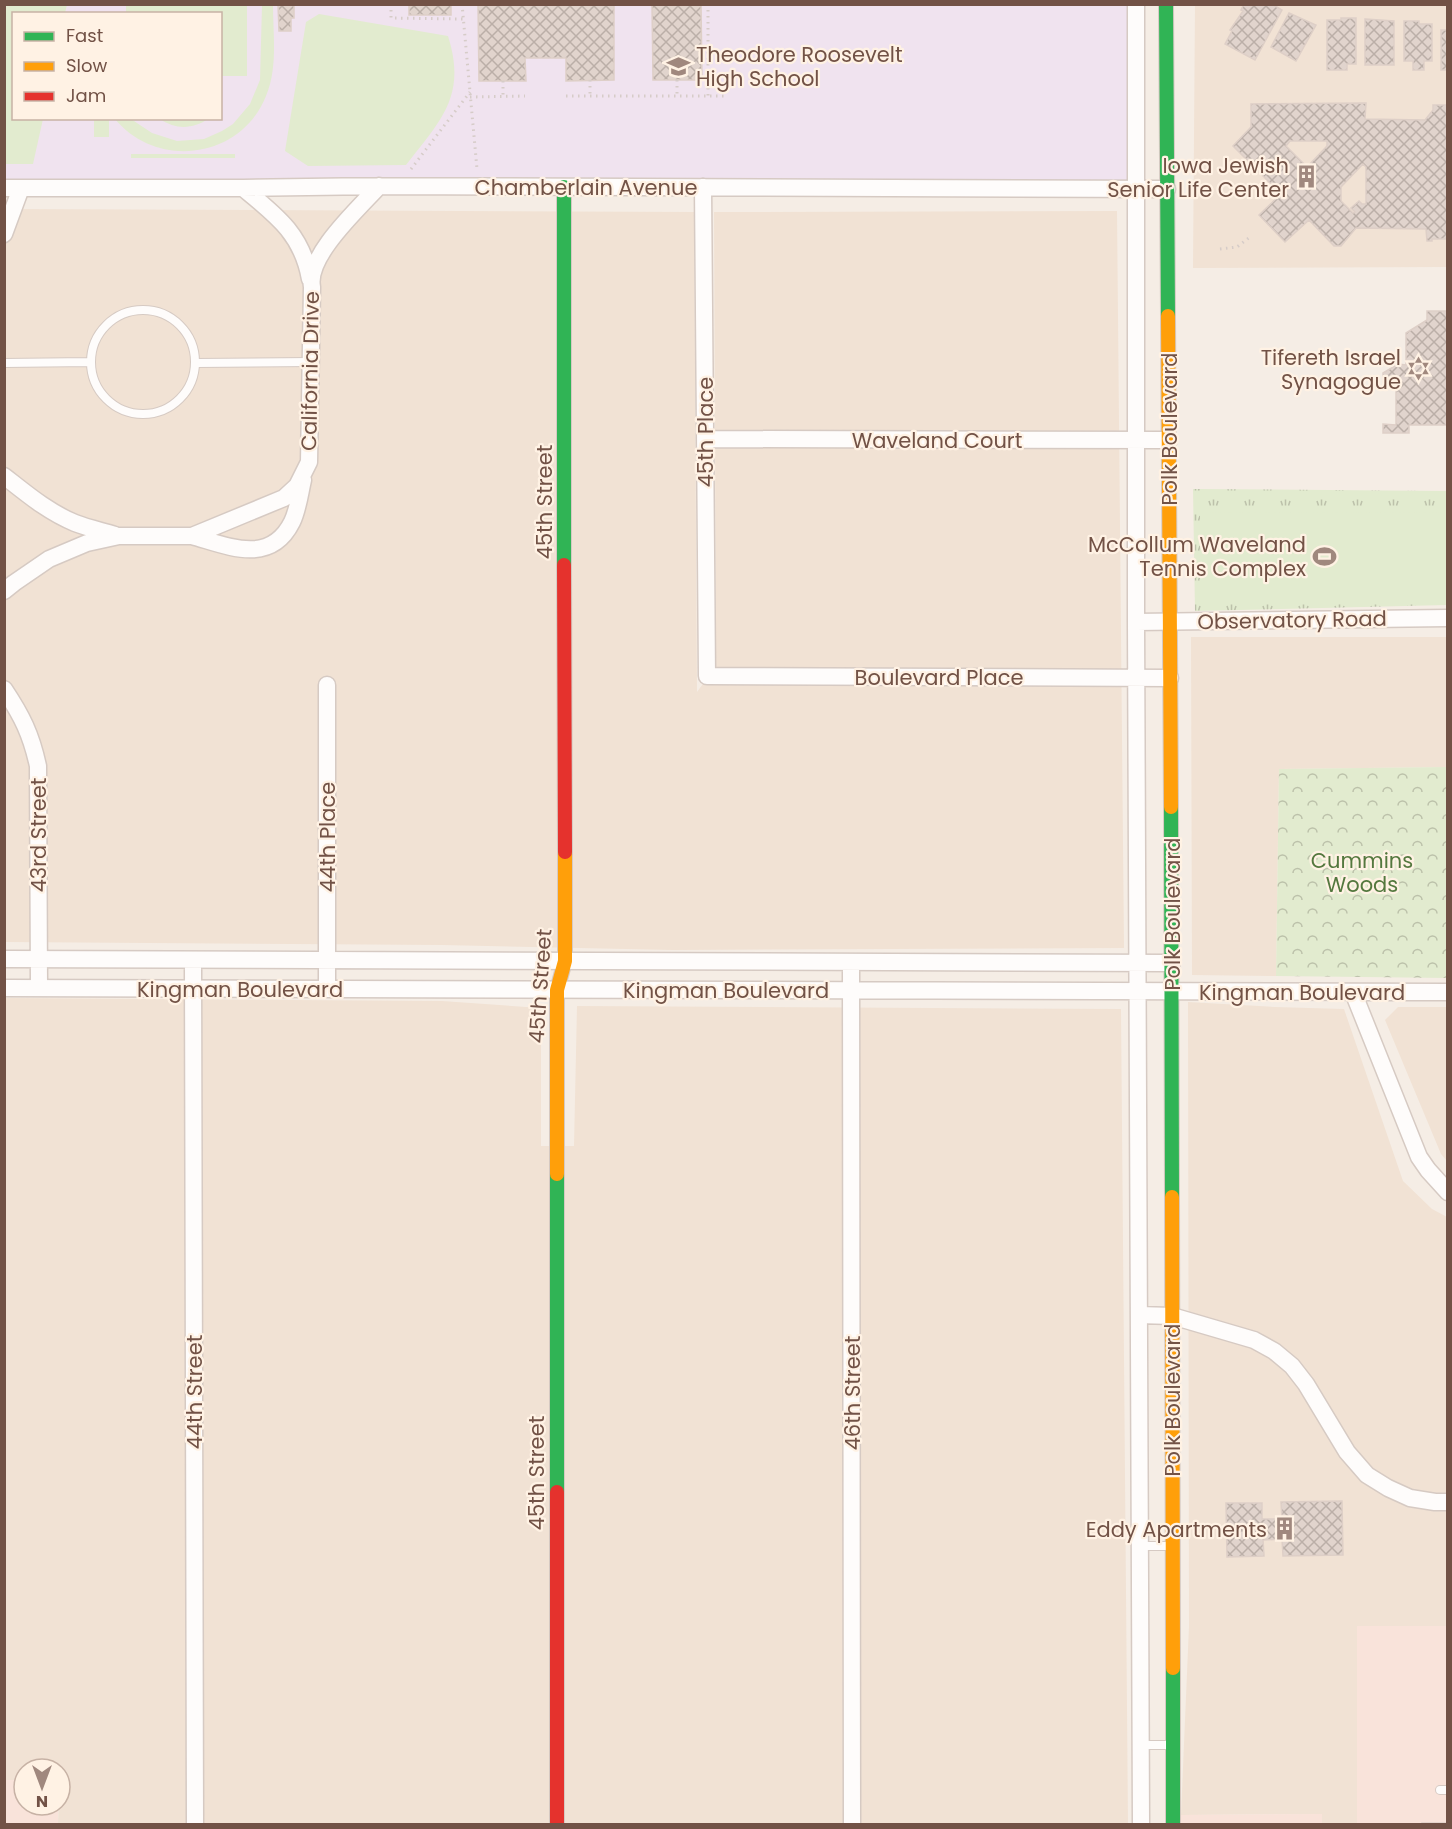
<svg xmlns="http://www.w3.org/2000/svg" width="1452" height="1829" font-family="Poppins,sans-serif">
	<defs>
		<pattern id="forest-crowns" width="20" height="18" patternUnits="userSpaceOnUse" patternTransform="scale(1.5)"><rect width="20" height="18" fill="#e2ebcf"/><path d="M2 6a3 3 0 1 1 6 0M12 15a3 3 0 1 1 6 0" fill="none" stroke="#bcc1aa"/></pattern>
		<pattern id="park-tufts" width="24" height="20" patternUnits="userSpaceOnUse" patternTransform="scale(1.5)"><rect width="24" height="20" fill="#e2ebcf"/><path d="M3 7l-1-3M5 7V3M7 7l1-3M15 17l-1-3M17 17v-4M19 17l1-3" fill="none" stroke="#bcc1aa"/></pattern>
		<pattern id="building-cross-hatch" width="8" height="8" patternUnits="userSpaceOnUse" patternTransform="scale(1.5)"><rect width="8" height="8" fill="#e1d4cd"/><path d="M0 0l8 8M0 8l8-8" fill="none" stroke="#bbafa8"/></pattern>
	</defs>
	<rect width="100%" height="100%" fill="#f5ede5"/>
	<path fill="#f1e2d4" d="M1195,5H1447V267L1193,268Z
		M5,209L694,212L697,692L716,666L714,212L1117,211L1124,948L673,950L442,945L5,942Z
		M1191,637H1447V767L1279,769L1276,976L1192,975Z
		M5,998L442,1001L541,1008V1146H574L577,1006L1121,1009L1128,1824H58L60,1769H24V1780H5Z
		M1188,1002L1275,1007L1344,1009L1403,1181L1432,1209L1447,1217V1626H1357V1824H1322V1814L1181,1815L1189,1626Z
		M1398,1007H1447V1161L1441,1154L1385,1020Z"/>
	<path fill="#f9e3da" d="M1357,1626H1447V1824H1357Z
		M4,1780H24V1805H58V1824H5Z
		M1322,1814V1824H1181V1815Z"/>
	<path fill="#f0e3ef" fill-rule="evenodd" d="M4,5H1136L1135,188H5ZM14,14H220V118H14Z"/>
	<path fill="url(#forest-crowns)" d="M1447,767V978L1276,976L1279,769Z"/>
	<path fill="url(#park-tufts)" d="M1193,489L1447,491V605L1195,611Z"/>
	<path fill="#e2ebcf" d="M5,4L67,5L65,13L14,14V118L43,119L33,164H5Z
		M126,5H247V76H221L220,14L126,13Z
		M262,5H273C273,34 278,68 266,96C241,159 157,170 115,119H131L152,133L177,141L204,139L222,131L233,124L250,104L260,80Z
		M319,14L448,36C467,96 441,120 406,165L308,166L285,151L306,22Z
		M94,119H109V137H94Z
		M160,119L208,118V119C193,129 176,130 160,119Z
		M131,154H235V158H131Z
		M1200,512L1447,513V600H1200Z"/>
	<path fill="url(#building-cross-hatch)" stroke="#decfc7" stroke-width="1.5" fill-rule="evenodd" d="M278,4H294V18H291V31H279Z
		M409,4H451V15H409Z
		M478,4H614V80L566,81V58H525L526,81H479Z
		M652,4H701L702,80H653Z
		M1244,4H1272L1282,10L1255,60L1225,44L1232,31L1230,30L1243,11L1241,10Z
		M1289,13L1316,25L1296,61L1271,47Z
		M1341,18H1356V64H1347V70H1327V20H1341Z
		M1365,19L1394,21V65H1365Z
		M1404,21H1419V24H1432V61H1424V70H1413V61H1404Z
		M1441,30H1448V70H1441Z
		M1366,103L1365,119L1425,120L1433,110V105H1448V239H1432V241H1427L1426,229L1356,228L1341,246H1334L1309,220L1285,242L1259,215L1281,194L1233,146L1251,127V104ZM1290,141H1327V146L1307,167L1286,146ZM1363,164L1366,167V204H1362L1359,201L1351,208L1355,212L1353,213L1341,201V187Z
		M1427,311H1448V425H1409V433H1383V424L1396,425V384H1383V373L1398,364L1406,365V333L1427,320Z
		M1342,1501L1343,1555L1283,1556L1282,1539L1263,1540L1264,1556L1227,1557L1226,1503H1262V1519H1282L1281,1502Z
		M1422,1823H1448V1824H1422Z"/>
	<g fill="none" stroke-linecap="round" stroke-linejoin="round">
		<defs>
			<path id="lane" d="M91 362a52 52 0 1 1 104 0a52 52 0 1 1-104 0Z
				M4,363L90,362
				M196,363L311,362
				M1140,1546H1172
				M1141,1745H1172
				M1440,1790H1448"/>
			<path id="street" d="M1136,4V622L1141,1824
				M703,187L707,676L1170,678
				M4,188H243L379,186L1167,189
				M243,188C276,215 302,234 310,279
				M4,234L21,188
				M705,439L1169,440
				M4,476C27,494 48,512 75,523C88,528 102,531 115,535
				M192,536C228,546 270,566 292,522C298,510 300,493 303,480
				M4,591L14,583L49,559L87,543L119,536H192L284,498L297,486L309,462L312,287C306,256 359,208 379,186
				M1136,622L1448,618
				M327,685V989
				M4,689C22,716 31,734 38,766L39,988
				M4,959L1172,963
				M193,960L195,1824
				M851,962L852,1824
				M4,988L1448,992
				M1353,992L1419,1157L1428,1170L1448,1192
				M1139,1315L1172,1316L1254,1340L1274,1351L1292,1366L1306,1384L1347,1452L1367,1475L1388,1488L1410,1498L1435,1502H1448"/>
			<path id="fast" d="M1166,4L1168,316
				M564,187V565
				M1171,807L1172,1197
				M557,1174V1492
				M1173,1668V1824"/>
			<path id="slow" d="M1168,316L1171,807
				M557,1174V990L565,961V852
				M1172,1197L1173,1668"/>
			<path id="jam" d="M564,565L565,852
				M557,1492V1824"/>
		</defs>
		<use href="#lane" stroke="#d6cac3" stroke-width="10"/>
		<use href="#street" stroke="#d6cac3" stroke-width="19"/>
		<use href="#fast" stroke="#d5c9c2" stroke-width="16"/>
		<use href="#slow" stroke="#d5c9c2" stroke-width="16"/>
		<use href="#jam" stroke="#d5c9c2" stroke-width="16"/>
		<path stroke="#d6ccc8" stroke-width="3" stroke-dasharray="1.5 4.5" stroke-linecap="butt" d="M391,4V18L463,19
			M462,4L477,169
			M708,4V96
			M590,80V96
			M677,80V96
			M503,81V96
			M566,96H725
			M470,97L525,96
			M411,169L470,92
			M1220,249L1237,247L1250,237"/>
		<use href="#lane" stroke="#fefcfb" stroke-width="8"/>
		<use href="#street" stroke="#fefcfb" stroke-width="16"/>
		<use href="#fast" stroke="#30b455" stroke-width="14"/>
		<use href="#slow" stroke="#ff9f0a" stroke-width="14"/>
		<use href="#jam" stroke="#e5322d" stroke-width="14"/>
	</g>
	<defs>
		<symbol id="school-bare" viewBox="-9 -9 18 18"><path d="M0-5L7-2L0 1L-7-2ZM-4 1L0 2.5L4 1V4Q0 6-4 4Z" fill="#a0887e" stroke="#fff2e4" stroke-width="2.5" paint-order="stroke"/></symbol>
		<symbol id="building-bare" viewBox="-9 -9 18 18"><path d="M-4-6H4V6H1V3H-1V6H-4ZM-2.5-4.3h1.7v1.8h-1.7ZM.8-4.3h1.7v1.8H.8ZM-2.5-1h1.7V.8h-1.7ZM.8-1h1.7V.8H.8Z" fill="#a0887e" stroke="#fff2e4" stroke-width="2.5" paint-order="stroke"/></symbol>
		<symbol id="synagogue-bare" viewBox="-9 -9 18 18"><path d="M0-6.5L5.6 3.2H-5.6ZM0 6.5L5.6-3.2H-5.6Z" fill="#a0887e" stroke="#fff2e4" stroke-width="2.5" paint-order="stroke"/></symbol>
		<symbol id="stadium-bare" viewBox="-9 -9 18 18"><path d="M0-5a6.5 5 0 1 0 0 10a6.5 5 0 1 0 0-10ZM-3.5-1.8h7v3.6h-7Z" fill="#a0887e" stroke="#fff2e4" stroke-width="2.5" paint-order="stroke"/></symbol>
	</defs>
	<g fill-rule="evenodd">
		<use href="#school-bare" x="662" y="50" width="33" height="33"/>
		<use href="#building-bare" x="1290" y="160" width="33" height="33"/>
		<use href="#synagogue-bare" x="1402" y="352" width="33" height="33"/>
		<use href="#stadium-bare" x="1308" y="540" width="33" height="33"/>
		<use href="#building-bare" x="1268" y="1512" width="33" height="33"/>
	</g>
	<g text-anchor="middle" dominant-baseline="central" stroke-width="4.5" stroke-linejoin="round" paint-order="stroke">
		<g font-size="21" fill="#725246" stroke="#fff2e4" text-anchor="end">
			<text x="696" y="54" text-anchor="start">Theodore Roosevelt<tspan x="696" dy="24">High School</tspan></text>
			<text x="1289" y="165">Iowa Jewish<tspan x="1289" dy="24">Senior Life Center</tspan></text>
			<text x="1401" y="357">Tifereth Israel<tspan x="1401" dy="24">Synagogue</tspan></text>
			<text x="1306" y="544">McCollum Waveland<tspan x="1306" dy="24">Tennis Complex</tspan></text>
			<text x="1267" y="1529">Eddy Apartments</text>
		</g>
		<g font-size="21" fill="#725246" stroke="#fff2e4">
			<text x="586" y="187">Chamberlain Avenue</text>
			<text transform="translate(310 371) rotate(-89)">California Drive</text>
			<text transform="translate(1169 429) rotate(-90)">Polk Boulevard</text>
			<text transform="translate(705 432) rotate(-90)">45th Place</text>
			<text x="937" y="440">Waveland Court</text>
			<text transform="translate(544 502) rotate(-90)">45th Street</text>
			<text transform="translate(1292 620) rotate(-1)">Observatory Road</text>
			<text x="939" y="677">Boulevard Place</text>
			<text transform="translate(38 835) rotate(-90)">43rd Street</text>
			<text transform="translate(327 837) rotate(-90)">44th Place</text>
			<text transform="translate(1172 914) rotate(-90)">Polk Boulevard</text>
			<text transform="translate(540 986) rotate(-86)">45th Street</text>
			<text x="240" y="989">Kingman Boulevard</text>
			<text x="726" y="990">Kingman Boulevard</text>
			<text x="1302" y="992">Kingman Boulevard</text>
			<text transform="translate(194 1392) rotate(-90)">44th Street</text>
			<text transform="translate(852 1393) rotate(-90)">46th Street</text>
			<text transform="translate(1172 1400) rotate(-90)">Polk Boulevard</text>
			<text transform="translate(536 1473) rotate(-90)">45th Street</text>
		</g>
		<g font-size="21" fill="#54783e" stroke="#fff2e4">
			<text x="1362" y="860">Cummins<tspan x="1362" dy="24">Woods</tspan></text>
		</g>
	</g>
	<rect width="1452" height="1829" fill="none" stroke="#725246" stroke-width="12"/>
	<rect x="12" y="12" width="210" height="108" fill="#fff2e4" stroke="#c7b2a5" stroke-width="1.5"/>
	<rect x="24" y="32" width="30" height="9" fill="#30b455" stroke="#c7b2a5" stroke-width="1.5"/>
	<text x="66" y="42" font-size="18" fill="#725246">Fast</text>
	<rect x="24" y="62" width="30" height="9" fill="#ff9f0a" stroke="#c7b2a5" stroke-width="1.5"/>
	<text x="66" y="72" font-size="18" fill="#725246">Slow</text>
	<rect x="24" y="92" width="30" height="9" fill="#e5322d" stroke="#c7b2a5" stroke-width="1.5"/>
	<text x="66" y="102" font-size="18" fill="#725246">Jam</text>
	<g transform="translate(42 1787) rotate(180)"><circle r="28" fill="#fff2e4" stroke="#c7b2a5" stroke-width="1.5"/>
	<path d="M0-4.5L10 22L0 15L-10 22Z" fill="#a0887e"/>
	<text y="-9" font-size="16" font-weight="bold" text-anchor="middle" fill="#725246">N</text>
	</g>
</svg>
